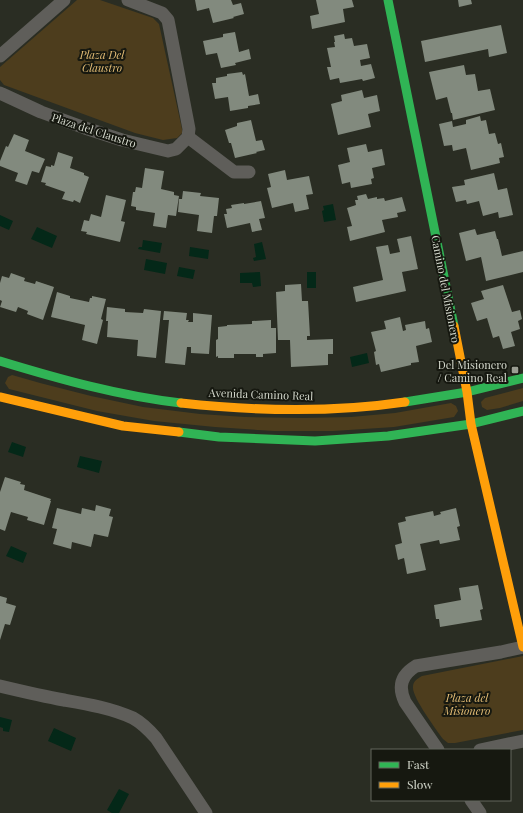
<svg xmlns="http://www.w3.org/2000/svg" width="523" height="813" font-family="'Playfair Display',serif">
	<rect width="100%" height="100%" fill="#2a2d23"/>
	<path fill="#4d3d1d" d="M77,0H100L153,18L159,24L182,129V133L177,138L163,140L135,133L4,85L0,80V67Z
		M12,375L40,383L91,396L143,407L200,414L245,417L303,418L351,417L395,413L451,403L456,406L458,411L454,417L394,427L333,431H274L215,427L154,421L97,411L9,389L5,383L8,377Z
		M523,388V401L500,408L487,410L482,407L481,402L485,398Z
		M523,656V730L455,743H448L443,739C436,729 412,697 413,687C413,681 417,679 422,676Z"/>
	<path fill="#042818" d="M333,204L336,220L324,222L322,211L324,210L323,206Z
		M0,215L13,221L9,230L0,226Z
		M37,227L57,236L52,248L31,239Z
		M143,240L162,243L160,253L138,249L139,247H142Z
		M262,242L266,259L254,261L253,258L256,257L254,244Z
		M190,247L209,250L208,259L189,256Z
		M146,259L167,263L165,274L144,270Z
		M179,267L195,270L193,279L177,276Z
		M260,272L261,286L253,287L252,283H240V273Z
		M307,272H316V288H307Z
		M367,353L369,363L352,367L350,357Z
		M12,442L26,447L23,457L8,452Z
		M80,456L102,461L99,473L77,467Z
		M11,546L27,553L23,563L6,556Z
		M0,717L12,720L9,732L3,731V728L0,727Z
		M54,728L76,738L71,751L48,741Z
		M119,789L129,794L119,813H112L107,810Z"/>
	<path fill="#828a7e" d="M195,0H231L233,5L241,3L244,14L233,17L234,18L213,23L209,8L197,11Z
		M316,0H352L354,7L343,9L345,22L312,29L310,16L319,14Z
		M458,0H471L472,4L459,7Z
		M501,25L507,53L489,57L488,49L425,62L421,41Z
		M235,32L239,52L249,49L251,59L235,63L236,65L221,68L217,53L206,55L203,41L223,37V34Z
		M344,34L345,39L352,38L354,46L367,44L370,58L360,60L361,66L371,64L375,78L363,81L362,79L340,83L339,78L330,80L327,67H331L327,48L335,47L334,42H335L334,36Z
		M464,65L466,75L475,74L478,91L490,89L495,110L453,120L452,113H451L447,97L436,100L429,72Z
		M242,72L243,75L245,74L249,96L258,94L260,104L248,106V108L230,111L228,97L215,99L212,83H216V78L227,76V74Z
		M362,90L364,98L377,95L380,111L368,114L371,127L338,135L331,104L342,101L341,95Z
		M480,116L481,121L486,120L489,134L495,133L498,144L501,143L504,157L499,158L500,163L471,170L466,148L453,151L452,145L444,146L439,124L452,121L453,127L466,124V120Z
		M251,120L256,141L262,140L265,150L256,152L257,153L235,158L231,143H229L225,130L237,126V123Z
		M14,134L29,140L25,151L45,159L39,173L32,171L27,185L15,181L18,173L0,166V161L6,146L8,147Z
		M366,144L368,152L382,149L385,165L372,168L374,178L371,179L372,184L351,188L350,182L342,184L338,165L350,162L347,148Z
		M58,152L73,157L70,168L84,173V175L89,177L80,203L74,200L73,202L62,199L65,192L45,185L46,183L41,182L46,166L51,167V165L54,166Z
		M145,168L164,171L161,189L174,192V195L179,196L176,216L168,215L166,228L153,226L155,213L136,210V207L131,206L133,192H135L136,187L142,188Z
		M285,170L287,180L309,176L313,194L306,195L309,209L295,212L293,203L272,208L267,188L271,187L268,174Z
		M494,173L498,190L507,188L513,215L499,218L498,212L483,216L479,201L467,204L466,200L456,202L452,187L465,185L464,180Z
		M183,191L201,193L200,196L219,198L217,216H214L212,233L197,231L199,215L178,212L179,199H182Z
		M366,194L368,199L377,197V199L384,198L385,201L402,197L406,211L397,213L398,217L382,220L385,232L350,241L347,227L352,226L347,208L356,205L355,200H358L357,196Z
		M106,195L126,200L121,221L125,222L120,242L86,234L87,232L81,231L84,220L89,221L91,214L101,217Z
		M261,201L265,218L259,219L262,230L252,232L250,223L227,228L224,214H227L226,209L232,208L231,205L244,203V204Z
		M475,229L477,235L495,231L497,239H498L502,256L523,251V272L486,281L481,257L466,261L459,233Z
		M411,236L418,269L402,272L406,291L356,302L353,287L383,280L376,247L388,245L390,254L400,252L397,239Z
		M11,273L25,278L24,281L35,284L36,281L54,287L43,320L27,314L28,311L18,307L16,312L0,307L2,301L0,300V283L2,276L9,278Z
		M301,284L302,301H308L310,336H307V340L333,339V354H328V365L291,367L290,340H278L276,292L285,291V285Z
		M503,285L512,312L520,310L522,319L518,321L520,329L511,332L515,346L503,349L499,336L493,338L487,318L477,321L471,303L484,299L481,291Z
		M57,292L70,296V298L89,302L90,298H92V296L106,299L101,319L103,320L97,344L82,340L85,325L51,317Z
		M107,307L125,309V312L143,313L144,309L161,311L156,358L137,356L138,340L107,337L108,321H106Z
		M164,311L187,313L186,320H189L188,322H193V313L212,315L209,354L191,353V347H187L185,365L165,363L169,320H163Z
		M400,317L403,331L406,330L405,325L425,321L426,329L429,328L432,342L416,346L419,362L411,363V365L381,372L379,364L376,365L374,352L376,351L371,332L386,329L384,321Z
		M271,320V328H276V353L263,354V357H256V354H234V358H218V356L216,357V340L218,339V327L227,326V325L252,324V321Z
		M5,477L21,482L20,484L25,485L24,490L51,499L50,501H51L44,525L27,520L28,517L11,512L5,531L0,529V492Z
		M96,505L111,509L109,516L113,517L108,537L94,534L91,547L72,542L71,549L53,544L57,529L52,528L57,508L81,514L82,508L95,511Z
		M456,508L460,526L457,527L460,540L440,544L439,540L420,544L426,570L407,574L404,558L398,560L395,545L402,543L398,523L406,521L405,517L433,511L434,516L441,514L440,512Z
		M478,585L483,609L480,610L482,620L440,627L439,619H436L434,605L461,600L459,588Z
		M0,596L7,598L6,603L16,606L10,625L5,624L0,640Z"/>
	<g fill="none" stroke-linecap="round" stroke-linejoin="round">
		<path stroke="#5f5e5a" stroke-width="13" d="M0,56L64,0
			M0,93L2,94L41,112L85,128L122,140L168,151L176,149L188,137L189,129L168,20L162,13L128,0
			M188,137L234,172H249
			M0,686C21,691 42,696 64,700C87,704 111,708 133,718C142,723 149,730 156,738L206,813
			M438,750L405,702C398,687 401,675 416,666L501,652L523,647
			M480,750L523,741
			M471,800L480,813"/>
		<path stroke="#30b455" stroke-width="9" d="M388,0L454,326
			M0,361C59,379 120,396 181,403
			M405,402L467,392L523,378
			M179,432L219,437L315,441L388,436L471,424L523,411"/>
		<path stroke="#ff9f0a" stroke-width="9" d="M454,326L467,392L471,424L523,647
			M0,397L123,426L179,432
			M181,403C255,411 331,413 405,402"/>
	</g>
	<rect fill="#9a9d92" stroke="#161810" stroke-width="1.5" x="511" y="366" width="8" height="8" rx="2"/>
	<g text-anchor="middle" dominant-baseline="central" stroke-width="4" stroke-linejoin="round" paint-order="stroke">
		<g font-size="11" font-style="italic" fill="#e5be76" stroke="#161810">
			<text x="102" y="54">Plaza Del<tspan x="102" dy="13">Claustro</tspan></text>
			<text x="467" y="697">Plaza del<tspan x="467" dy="13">Misionero</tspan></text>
		</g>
		<g font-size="11" fill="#d6dace" stroke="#161810">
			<text transform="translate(94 130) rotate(18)">Plaza del Claustro</text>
			<text transform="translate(446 289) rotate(79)">Camino del Misionero</text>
			<text transform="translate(261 394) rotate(2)">Avenida Camino Real</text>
		</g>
		<g font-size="11" fill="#d6dace" stroke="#161810" text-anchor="end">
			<text x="507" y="364">Del Misionero<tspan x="507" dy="13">/ Camino Real</tspan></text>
		</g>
	</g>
	<rect x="371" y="749" width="140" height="52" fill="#161810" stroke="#63665c"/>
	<rect x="379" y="762" width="20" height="6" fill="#30b455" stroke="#63665c"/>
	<text x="407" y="769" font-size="12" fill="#d6dace">Fast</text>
	<rect x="379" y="782" width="20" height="6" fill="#ff9f0a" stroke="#63665c"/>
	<text x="407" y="789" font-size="12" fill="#d6dace">Slow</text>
</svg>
